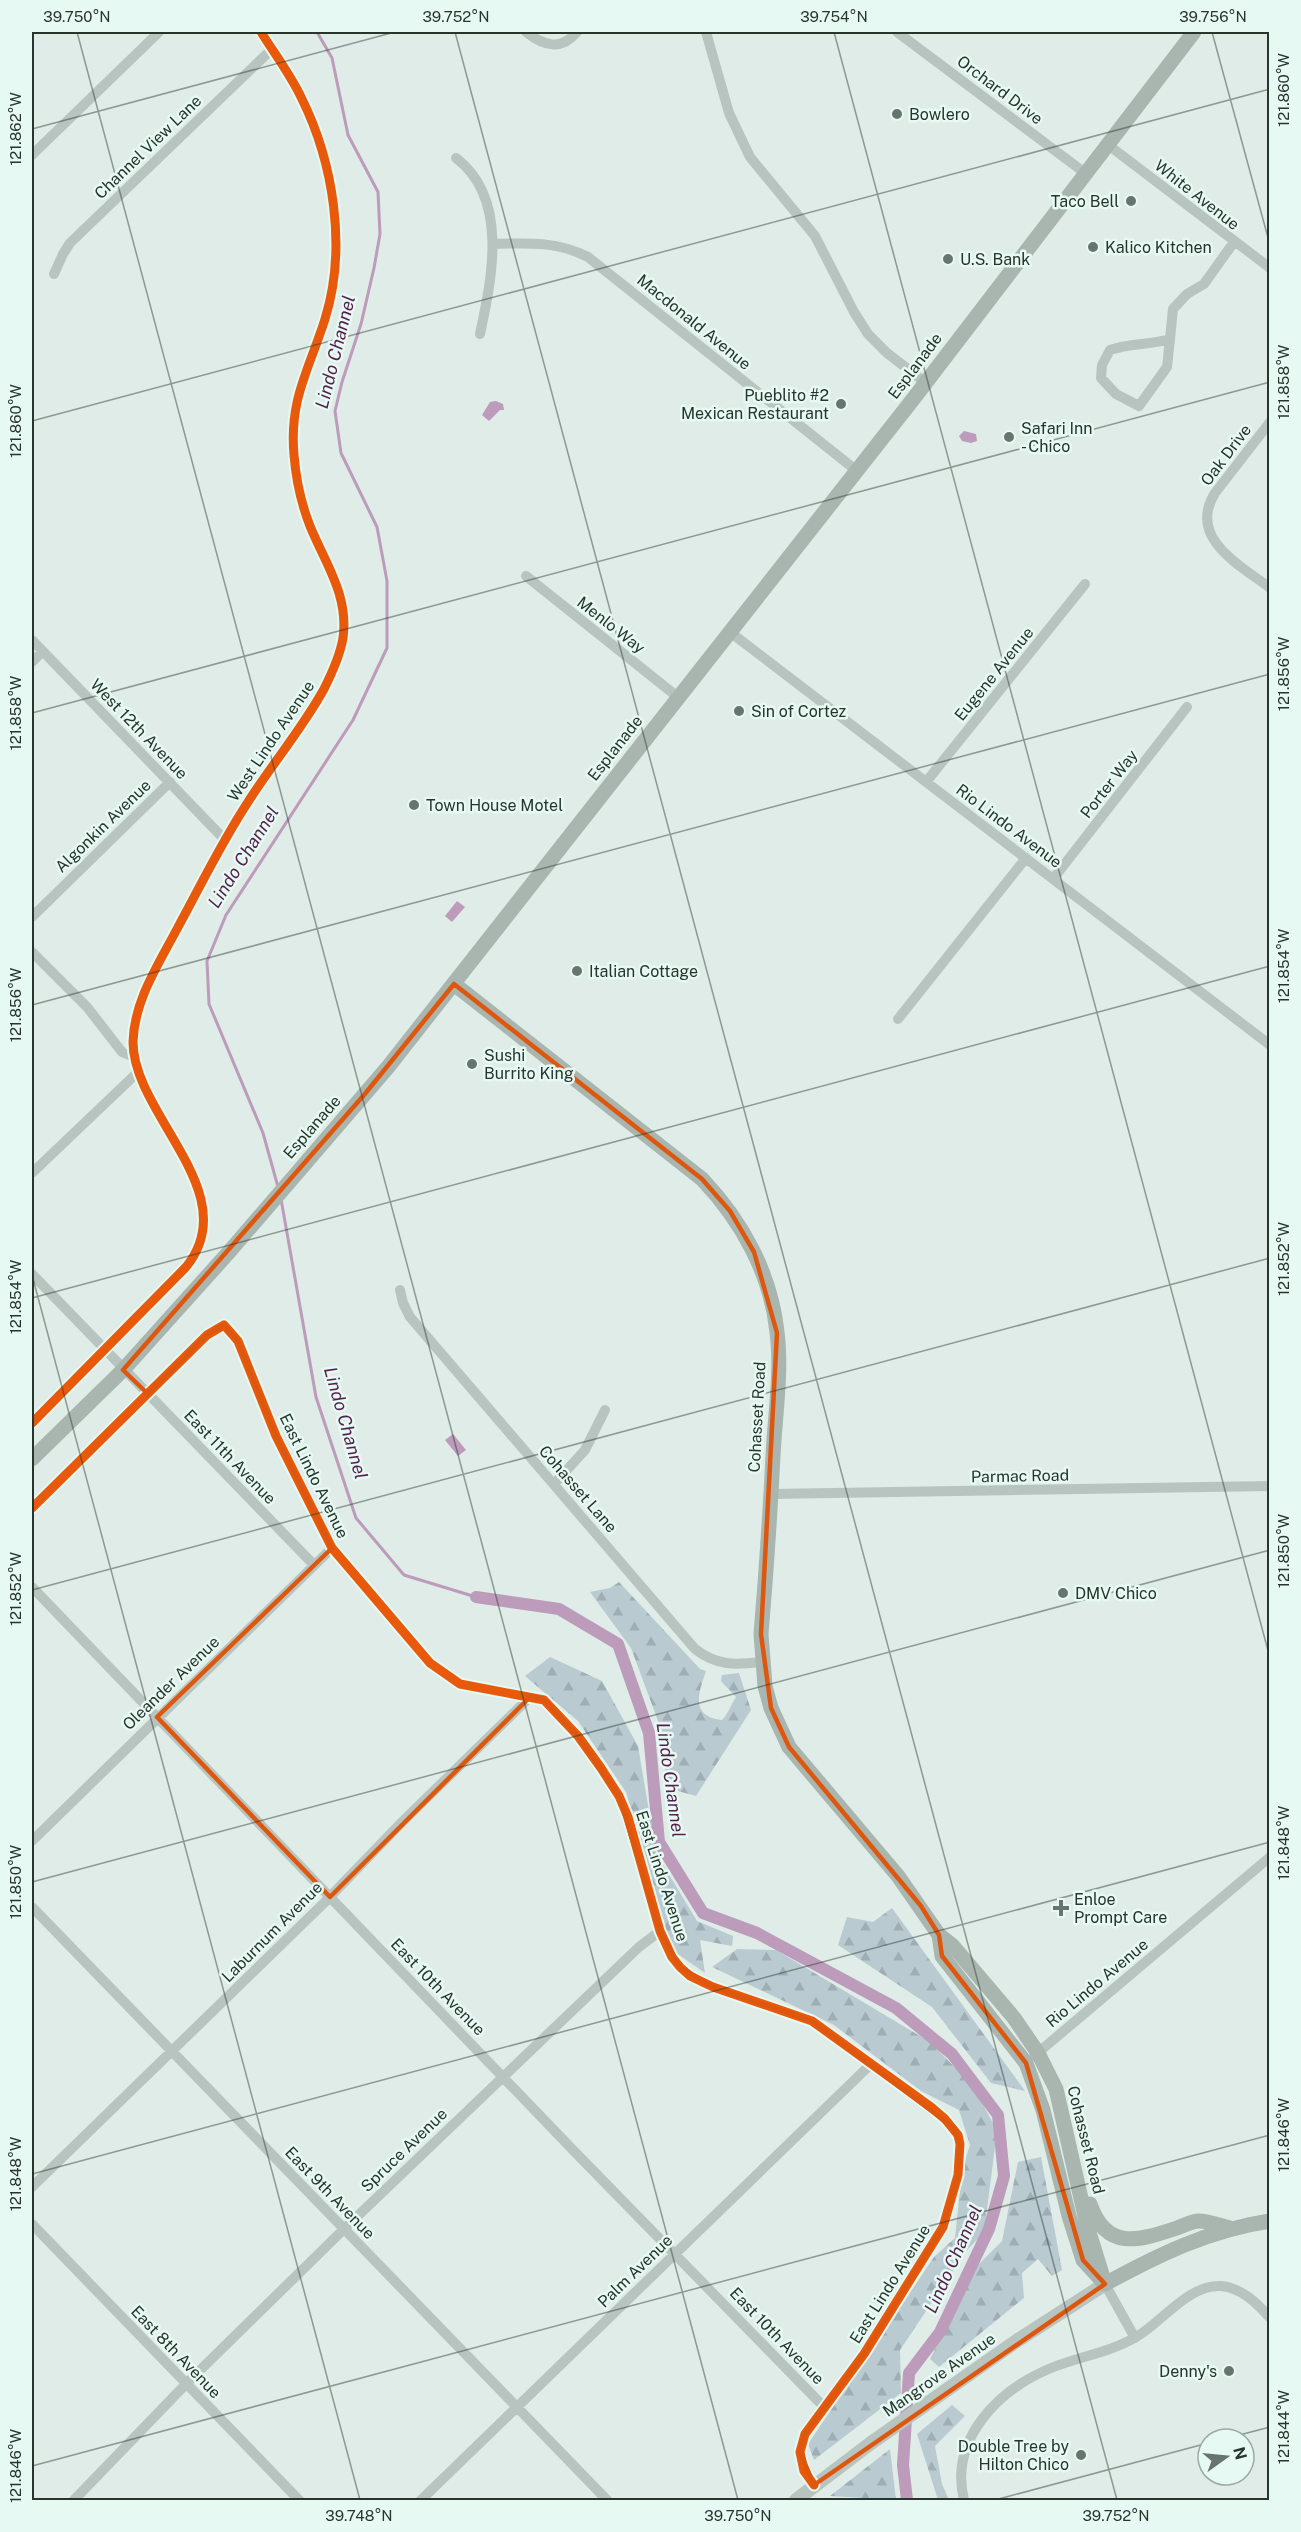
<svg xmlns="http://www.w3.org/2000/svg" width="1301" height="2532" font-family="'Public Sans',sans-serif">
	<defs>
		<pattern id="forest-firs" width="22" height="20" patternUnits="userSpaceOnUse" patternTransform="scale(1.5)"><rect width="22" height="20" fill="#b9cad1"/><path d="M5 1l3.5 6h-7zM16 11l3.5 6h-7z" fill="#9faeb4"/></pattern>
	</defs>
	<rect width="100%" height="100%" fill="#dfece7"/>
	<path fill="url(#forest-firs)" d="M619,1582L700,1669L706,1671C699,1692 689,1716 722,1720C727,1716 732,1703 736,1697L721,1681L722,1675L739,1673L751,1710L696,1796L667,1788L661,1729L631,1648L590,1592L610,1588Z
		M550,1657L602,1681L638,1746L656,1853L697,1921L733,1936L732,1946L700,1940L705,1973L672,1950L626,1792L578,1721L525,1676Z
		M892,1908L1025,2091L991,2083L932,2007L838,1945L847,1917L873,1922Z
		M737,1949L776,1950L930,2042L974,2087L997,2131L984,2233L966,2251L900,2350L901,2393L814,2460L808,2444L934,2257L955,2238L962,2170L970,2145L959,2110L921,2091L834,2025L712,1967Z
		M1041,2157L1062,2270L1052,2276L1038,2259L1022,2273L1024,2298L939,2367L930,2359L975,2268L1002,2241L1018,2162Z
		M952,2405L965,2416L935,2446L942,2484L949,2500H938L917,2434Z
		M890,2449L896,2500L830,2496Z"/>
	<path fill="#bc9cba" d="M496,401L503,404L504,410H500L489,421L482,415L490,402Z
		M964,431L976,434L977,441L971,443L962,441L959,436Z
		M457,901L465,907L452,922L445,916Z
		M453,1434L466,1450L458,1456L445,1440Z"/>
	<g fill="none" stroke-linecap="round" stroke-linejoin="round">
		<path stroke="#bc9cba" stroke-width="3" d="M278,1187L263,1133L209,1004L207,961L226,915L353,720L387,648V581L377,527L341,453L335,411L342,382L361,324L374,268L380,234L378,192L348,135L332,58L317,32
			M281,1199L316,1397L356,1518L404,1575L476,1597"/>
		<path stroke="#bc9cba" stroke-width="12" d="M476,1597L559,1609L618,1644L649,1733L659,1842L703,1913L757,1933L896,2008L952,2054L998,2115L1004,2176L989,2229L940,2332L909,2373L903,2465L907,2500"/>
		<path stroke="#b8c4bf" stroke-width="10" d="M526,32C544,46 561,51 577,32
			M706,32L729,113L750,157L815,236L854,312L868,334L887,353L926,383
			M897,32L1085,173
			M1107,144L1270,268
			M32,155L159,32
			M456,158C509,198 492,278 480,334
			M493,244C527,243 557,241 588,257L857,471
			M54,274L63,254L70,243L272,49
			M1170,339L1167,367L1139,406L1116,394L1101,378L1102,365L1110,350C1129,343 1150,345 1170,339Z
			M1170,339L1173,309L1187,294L1204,284L1234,242
			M1270,422L1215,493C1187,538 1240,565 1270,588
			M526,576L679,698
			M730,632L1270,1045
			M32,640L225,840
			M32,662L42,652
			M926,782L1085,584
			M1053,879L1187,707
			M32,917L170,782
			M32,952L87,1007L122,1052L134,1057
			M898,1019L1026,858
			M32,1173L138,1072
			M32,1274L314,1565
			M400,1290L403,1303L410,1317L695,1649C717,1666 735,1665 761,1662
			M32,1423L186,1267C246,1193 133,1115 133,1042C134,1001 158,965 177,929C200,887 221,843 248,802C272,764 302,729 324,689C332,673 340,656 343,638C349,595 325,563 310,526C301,503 296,480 294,455C289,399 309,370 325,319C347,249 334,163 301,97C290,74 274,53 261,32
			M555,1483L585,1450L605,1410
			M771,1494L1270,1486
			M32,1508L207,1335L224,1325L238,1341L276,1436L332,1548L430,1663L460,1684L544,1700L578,1736L601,1768L619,1796L628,1817L660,1931L672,1957L680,1967L690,1976L713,1987L812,2021L931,2107L945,2119L958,2135L960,2144L958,2175L943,2227L864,2354L805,2434L800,2452L804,2471L814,2485
			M32,1587L572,2149L824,2407
			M32,1841L332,1548
			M32,1907L607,2500
			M1034,2056L1270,1857
			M32,2187L324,1903L402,1822L531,1696
			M32,2224L299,2500
			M1105,2284L1135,2338
			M74,2500L186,2384L344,2229L639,1947L660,1931
			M421,2500L871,2064
			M964,2500C949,2439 998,2390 1051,2368C1078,2357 1111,2352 1136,2337C1162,2322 1189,2284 1221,2286C1242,2288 1257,2303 1270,2318"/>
		<path stroke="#b8c4bf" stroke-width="14" d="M796,2500L871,2443L1018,2340L1105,2284"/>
		<path stroke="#a9b5af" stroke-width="15" d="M454,984L702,1179C742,1221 771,1274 777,1332C782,1372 775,1415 773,1456C770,1515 766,1575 761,1634L765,1686L771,1708L789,1747L898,1876L939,1935L953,1946L1014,2018L1038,2053L1056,2089L1088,2229L1105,2284
			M32,1459L123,1370L229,1252L388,1067L914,398L1194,32
			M939,1935L942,1956L1026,2063L1043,2110L1069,2216L1083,2260L1103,2282
			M1090,2204C1106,2251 1138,2241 1177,2228C1183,2226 1192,2221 1199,2221C1209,2221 1221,2226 1230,2228
			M1105,2284C1158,2255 1209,2230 1270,2221"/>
		<defs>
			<path id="cycleway" d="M32,1423L186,1267C246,1193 133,1115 133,1042C134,1001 158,965 177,929C200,887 221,843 248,802C272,764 302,729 324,689C332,673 340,656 343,638C349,595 325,563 310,526C301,503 296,480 294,455C289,399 309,370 325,319C347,249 334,163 301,97C290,74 274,53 261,32
				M32,1508L207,1335L224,1325L238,1341L276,1436L332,1548L430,1663L460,1684L544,1700L578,1736L601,1768L619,1796L628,1817L660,1931L672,1957L680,1967L690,1976L713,1987L812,2021L931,2107L945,2119L958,2135L960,2144L958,2175L943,2227L864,2354L805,2434L800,2452L804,2471L814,2485"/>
		</defs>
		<use href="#cycleway" stroke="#e6f9f2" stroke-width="13"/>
		<use href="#cycleway" stroke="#e8590c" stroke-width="9"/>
	</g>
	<path fill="none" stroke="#de570e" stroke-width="4.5" stroke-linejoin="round" d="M454,984L702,1179L730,1211L754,1252L777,1333L761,1634L771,1708L789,1747L921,1906L939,1935L942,1956L1026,2063L1083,2260L1105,2284L814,2485L800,2452L805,2434L864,2354L943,2227L958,2175L960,2144L954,2128L812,2021L713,1987L680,1967L660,1931L619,1796L578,1736L544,1700L531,1696L330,1897L157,1717L332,1548L276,1436L238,1341L224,1325L207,1335L148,1394L123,1370L364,1095Z"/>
	<path fill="none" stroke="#27352d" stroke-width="1.5" stroke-opacity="0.45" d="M77,32L738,2500M455,32L1117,2500M834,32L1270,1658M1212,32L1270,245M32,129L395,32M32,421L1270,89M32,713L1270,382M32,1005L1270,674M32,1275L360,2500M32,1298L1270,966M32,1590L1270,1258M32,1882L1270,1550M32,2174L1270,1842M1224,2439L1270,2427M32,2466L1270,2135M995,2500L1208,2443"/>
	<g fill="#67756e" stroke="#e6f9f2" stroke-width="2">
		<circle cx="897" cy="114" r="6"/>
		<circle cx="1131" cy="201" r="6"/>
		<circle cx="1093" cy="247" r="6"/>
		<circle cx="948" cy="259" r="6"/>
		<circle cx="841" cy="404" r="6"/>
		<circle cx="1009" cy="437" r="6"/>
		<circle cx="739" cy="711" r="6"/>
		<circle cx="414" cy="805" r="6"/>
		<circle cx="577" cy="971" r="6"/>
		<circle cx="472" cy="1064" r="6"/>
		<circle cx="1063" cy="1593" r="6"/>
		<path d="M1058 1899h6v6h6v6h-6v6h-6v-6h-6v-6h6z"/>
		<circle cx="1229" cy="2371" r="6"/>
		<circle cx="1081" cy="2455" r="6"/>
	</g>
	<g text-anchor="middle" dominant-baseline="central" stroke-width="5" stroke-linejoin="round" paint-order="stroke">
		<g font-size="16" fill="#27352d" stroke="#e6f9f2">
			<text transform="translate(1000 90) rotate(37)">Orchard Drive</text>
			<text transform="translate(148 147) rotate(-44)">Channel View Lane</text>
			<text transform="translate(1197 195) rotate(38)">White Avenue</text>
			<text transform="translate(694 322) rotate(39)">Macdonald Avenue</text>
			<text transform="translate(915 366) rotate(-53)">Esplanade</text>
			<text transform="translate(1226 455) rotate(-53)">Oak Drive</text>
			<text transform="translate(611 625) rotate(38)">Menlo Way</text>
			<text transform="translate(994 674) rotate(-51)">Eugene Avenue</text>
			<text transform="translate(139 729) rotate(46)">West 12th Avenue</text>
			<text transform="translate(271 741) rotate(-56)">West Lindo Avenue</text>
			<text transform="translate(615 748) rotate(-52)">Esplanade</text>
			<text transform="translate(1109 784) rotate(-52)">Porter Way</text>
			<text transform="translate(103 826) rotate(-44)">Algonkin Avenue</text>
			<text transform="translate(1009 826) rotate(37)">Rio Lindo Avenue</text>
			<text transform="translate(312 1127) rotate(-49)">Esplanade</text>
			<text transform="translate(757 1417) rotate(-87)">Cohasset Road</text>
			<text transform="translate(230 1457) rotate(46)">East 11th Avenue</text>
			<text transform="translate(314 1476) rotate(64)">East Lindo Avenue</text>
			<text transform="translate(1020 1476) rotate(-1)">Parmac Road</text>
			<text transform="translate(578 1489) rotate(49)">Cohasset Lane</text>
			<text transform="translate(171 1683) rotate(-44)">Oleander Avenue</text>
			<text transform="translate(662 1876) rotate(72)">East Lindo Avenue</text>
			<text transform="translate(272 1932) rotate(-45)">Laburnum Avenue</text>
			<text transform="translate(1097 1983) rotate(-40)">Rio Lindo Avenue</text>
			<text transform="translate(438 1987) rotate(46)">East 10th Avenue</text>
			<text transform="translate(1086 2140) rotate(76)">Cohasset Road</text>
			<text transform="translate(404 2150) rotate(-44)">Spruce Avenue</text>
			<text transform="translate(330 2193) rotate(46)">East 9th Avenue</text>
			<text transform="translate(635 2271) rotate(-44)">Palm Avenue</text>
			<text transform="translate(890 2284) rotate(-58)">East Lindo Avenue</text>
			<text transform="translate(777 2336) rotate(46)">East 10th Avenue</text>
			<text transform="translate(176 2352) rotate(46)">East 8th Avenue</text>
			<text transform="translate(939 2375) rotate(-35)">Mangrove Avenue</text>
		</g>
		<g font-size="16" fill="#27352d" stroke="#e6f9f2" text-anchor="start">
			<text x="909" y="114">Bowlero</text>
			<text x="1119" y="201" text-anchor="end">Taco Bell</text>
			<text x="1105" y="247">Kalico Kitchen</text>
			<text x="960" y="259">U.S. Bank</text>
			<text x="829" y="395" text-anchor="end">Pueblito #2<tspan x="829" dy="18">Mexican Restaurant</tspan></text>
			<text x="1021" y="428">Safari Inn<tspan x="1021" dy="18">- Chico</tspan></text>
			<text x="751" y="711">Sin of Cortez</text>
			<text x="426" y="805">Town House Motel</text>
			<text x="589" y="971">Italian Cottage</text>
			<text x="484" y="1055">Sushi<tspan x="484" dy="18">Burrito King</tspan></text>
			<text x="1075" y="1593">DMV Chico</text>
			<text x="1074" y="1899">Enloe<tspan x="1074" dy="18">Prompt Care</tspan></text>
			<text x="1217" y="2371" text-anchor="end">Denny's</text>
			<text x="1069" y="2446" text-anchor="end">Double Tree by<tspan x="1069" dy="18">Hilton Chico</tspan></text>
		</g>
		<g font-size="18" font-style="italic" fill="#551e4c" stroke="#e6f9f2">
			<text transform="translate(335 352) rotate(-76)">Lindo Channel</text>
			<text transform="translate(243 857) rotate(-58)">Lindo Channel</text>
			<text transform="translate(346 1423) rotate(74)">Lindo Channel</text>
			<text transform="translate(671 1780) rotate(82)">Lindo Channel</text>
			<text transform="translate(953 2259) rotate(-66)">Lindo Channel</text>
		</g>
	</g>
	<rect width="1301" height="2532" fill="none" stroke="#e6f9f2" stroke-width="66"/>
	<g transform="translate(1226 2457) rotate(75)"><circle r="28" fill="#e6f9f2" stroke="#9aaba3" stroke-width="1.5"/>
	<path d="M0-4.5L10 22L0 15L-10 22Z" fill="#67756e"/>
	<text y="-9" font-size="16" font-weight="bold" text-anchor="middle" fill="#27352d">N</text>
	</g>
	<rect x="33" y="33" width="1235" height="2466" fill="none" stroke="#27352d" stroke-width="2"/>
	<g font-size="15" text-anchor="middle" fill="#27352d">
		<text x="77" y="22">39.750°N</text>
		<text x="456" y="22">39.752°N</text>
		<text x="834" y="22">39.754°N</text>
		<text x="1213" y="22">39.756°N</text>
		<text transform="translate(1284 90) rotate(-90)" y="5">121.860°W</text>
		<text transform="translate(16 129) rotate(-90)" y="5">121.862°W</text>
		<text transform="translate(1284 382) rotate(-90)" y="5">121.858°W</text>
		<text transform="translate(16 421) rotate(-90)" y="5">121.860°W</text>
		<text transform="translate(1284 674) rotate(-90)" y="5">121.856°W</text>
		<text transform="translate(16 713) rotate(-90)" y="5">121.858°W</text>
		<text transform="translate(1284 966) rotate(-90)" y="5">121.854°W</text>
		<text transform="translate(16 1005) rotate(-90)" y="5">121.856°W</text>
		<text transform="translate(1284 1259) rotate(-90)" y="5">121.852°W</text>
		<text transform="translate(16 1297) rotate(-90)" y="5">121.854°W</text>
		<text transform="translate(1284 1551) rotate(-90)" y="5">121.850°W</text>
		<text transform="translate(16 1589) rotate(-90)" y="5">121.852°W</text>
		<text transform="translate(1284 1843) rotate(-90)" y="5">121.848°W</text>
		<text transform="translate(16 1882) rotate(-90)" y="5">121.850°W</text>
		<text transform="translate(1284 2135) rotate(-90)" y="5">121.846°W</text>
		<text transform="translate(16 2174) rotate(-90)" y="5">121.848°W</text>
		<text transform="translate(1284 2427) rotate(-90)" y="5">121.844°W</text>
		<text transform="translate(16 2466) rotate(-90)" y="5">121.846°W</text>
		<text x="359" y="2521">39.748°N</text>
		<text x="738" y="2521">39.750°N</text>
		<text x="1116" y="2521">39.752°N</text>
	</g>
</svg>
